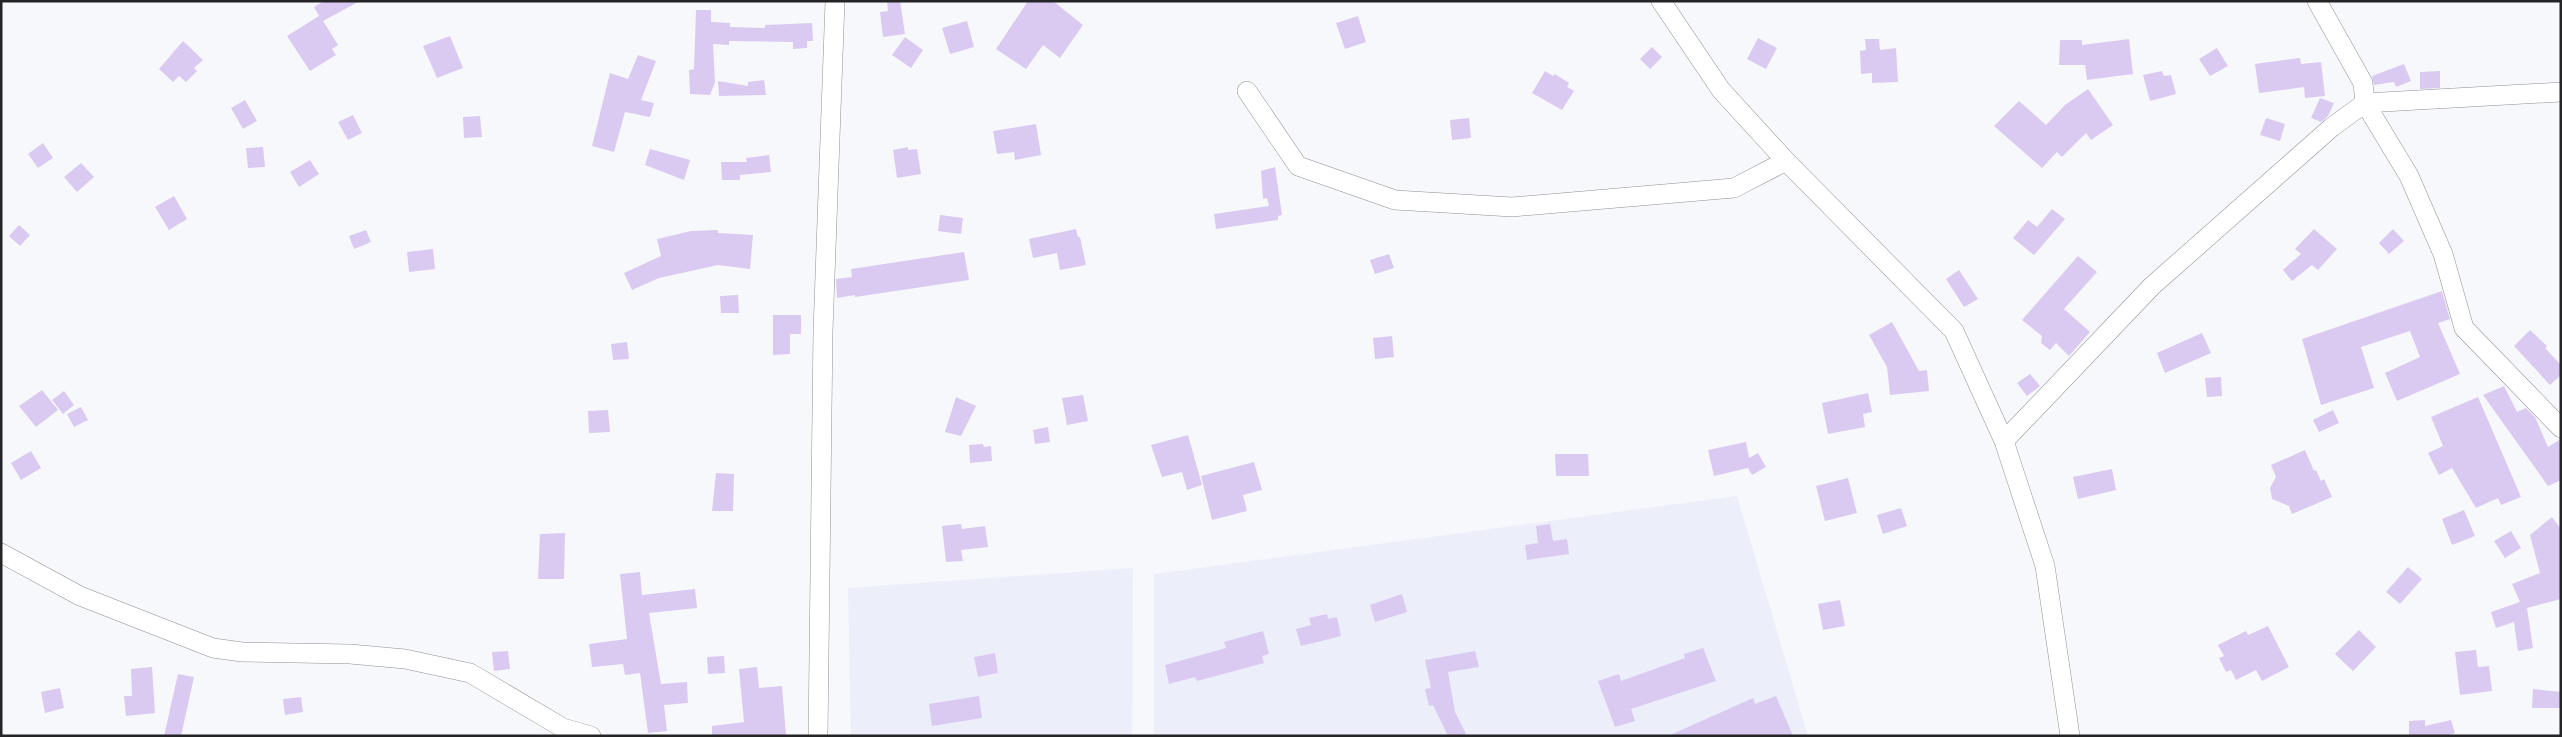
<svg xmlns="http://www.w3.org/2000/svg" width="2562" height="737" font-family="'IBM Plex Sans',sans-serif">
	<rect width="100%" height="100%" fill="#f7f8fc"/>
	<path fill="#eceefa" d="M1737,496L1808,736H1154V574Z
		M1133,568L1132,736H851L848,588Z"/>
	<path fill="#dacaf2" d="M324,1H360L323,21L338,45L332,49L336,55L310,71L287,36L319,16L314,7Z
		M887,1H900L905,34L883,37L880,12L888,11Z
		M1028,1H1053L1083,25L1060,58L1043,45L1026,69L996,49Z
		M696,10H711V22L730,23V27L765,28V25L812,23L813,41H807V48L793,49V42L729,41V45L713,44L715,82L710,95L690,94L689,70L694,69Z
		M1358,16L1366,42L1345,49L1336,23Z
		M967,21L974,47L950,54L942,28Z
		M450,36L463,68L437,78L423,46Z
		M905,37L923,50L911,68L892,55Z
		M1758,38L1777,48L1766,69L1747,59Z
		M1865,39H1879L1880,50L1896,48L1898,82L1872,83V73L1861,74L1860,51L1866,50Z
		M2129,39L2133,74L2087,80L2085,65H2059L2060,40H2082V45Z
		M183,41L203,60L194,68L197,71L186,82L179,76L173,82L159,69Z
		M1652,47L1662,57L1650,69L1640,59Z
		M2217,48L2228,66L2210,76L2199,59Z
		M638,55L656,61L641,100L654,103L650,117L625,112L614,152L592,146L610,73L628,79Z
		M2300,58L2301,64L2321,62L2325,96L2305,98L2304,87L2259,93L2255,64Z
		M2404,64L2411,81L2396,87L2394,82L2374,85L2372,76Z
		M1545,71L1553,76L1555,74L1569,83L1567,87L1574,91L1562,110L1532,93Z
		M2162,71L2164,76L2171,75L2176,94L2150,101L2143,75Z
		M2440,71V88L2420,89V72Z
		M764,80L766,95L719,96L718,81L748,86V82Z
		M2088,89L2113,125L2091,140L2086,133L2062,157L2057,152L2042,168L1994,126L2019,101L2046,125L2065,105Z
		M2320,98L2334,103L2328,116L2321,122L2311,118Z
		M245,100L257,121L243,129L231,108Z
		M353,115L362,133L348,140L338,122Z
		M480,116L482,137L464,138L463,117Z
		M1469,118L1471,138L1452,140L1450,120Z
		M2266,118L2285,124L2280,141L2260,135Z
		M1036,124L1041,155L1015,160L1014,152L997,154L993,131Z
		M43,143L53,158L38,168L28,154Z
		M263,147L265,167L248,168L246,148Z
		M908,147V150L917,149L921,174L897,178L893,150Z
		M650,149L690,160L684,180L645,165Z
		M769,155L771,172L740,175V180H722L721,162H747L746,158Z
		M310,160L319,174L299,187L290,172Z
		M81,163L94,177L77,192L64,177Z
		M1275,167L1282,215L1278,216V220L1216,229L1214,214L1269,206L1267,198L1263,199L1261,171Z
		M174,196L187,219L169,230L155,207Z
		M2052,209L2065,219L2034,255L2013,238L2028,220L2037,227Z
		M940,215L963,218L961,234L938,231Z
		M19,225L30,235L20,246L9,236Z
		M1076,229L1078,237H1080L1086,265L1060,270L1057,253L1033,258L1029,239Z
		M2314,229L2337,249L2318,270L2312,265L2292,281L2283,270L2301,254L2295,249Z
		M2393,229L2404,241L2389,254L2379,243Z
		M366,230L371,242L354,249L349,236Z
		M718,230V233L753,235L750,269L718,265L659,278L632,290L624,273L661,256L657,239L691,231Z
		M433,249L435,269L409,272L407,252Z
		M964,252L969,280L855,297V295L837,298L836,279L852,277L851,269Z
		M1389,254L1394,268L1375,274L1370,260Z
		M2078,256L2097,272L2064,309L2090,332L2069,356L2056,343L2050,350L2041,343L2042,336L2022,320Z
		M1959,270L1978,299L1964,307L1946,279Z
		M2442,291L2450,319L2438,323L2460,374L2397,401L2385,373L2420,357L2410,331L2361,347L2374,388L2321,405L2302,339Z
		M738,295L739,313H721L720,296Z
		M773,315H801V334H790V354L773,355Z
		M1892,322L1919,371L1927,370L1929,391L1890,395L1887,367L1869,335Z
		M2530,330L2547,346L2545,348L2561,365V375L2550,385L2514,346Z
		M2202,333L2211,353L2165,373L2157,353Z
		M1392,336L1394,357L1375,359L1373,338Z
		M627,342L629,359L613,360L611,344Z
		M2030,374L2040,386L2027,396L2017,383Z
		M2221,377L2222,396L2207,397L2205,378Z
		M2504,386L2517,412L2526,408L2535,417L2548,447L2561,439V480L2548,486L2483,395Z
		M42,390L58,410L36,427L19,406Z
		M64,391L74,405L63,414L52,400Z
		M1868,393L1872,412L1863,414L1865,427L1828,434L1822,403Z
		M1083,395L1088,421L1067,425L1062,398Z
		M956,397L976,406L961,436L945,432Z
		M2478,397L2521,497L2501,505L2498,498L2476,508L2452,468L2439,475L2428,453L2443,446L2431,417Z
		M81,407L88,420L74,427L67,414Z
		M608,410L610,432L589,433L588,411Z
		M2333,410L2339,423L2319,432L2313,420Z
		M1048,427L1050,442L1035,444L1033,430Z
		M1188,435L1202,485L1187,490L1182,472L1162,477L1151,445Z
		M1746,442L1749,458L1758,453L1766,467L1752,475L1748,468L1714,476L1708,450Z
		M983,444L984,447L991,446L992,461L970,463L969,445Z
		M2305,450L2314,471L2316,470L2321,481L2324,479L2332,497L2292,514L2289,506L2272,499L2270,488L2276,477L2271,465Z
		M31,451L41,468L21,480L11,463Z
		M1555,454H1588L1589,476H1556Z
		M1254,462L1262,490L1243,495L1247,511L1212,520L1201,476Z
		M2112,469L2116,490L2078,499L2073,477Z
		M716,473L734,474L733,511H712Z
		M1848,478L1857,513L1825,521L1816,486Z
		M1901,508L1907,526L1883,534L1877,515Z
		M2464,510L2475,536L2452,545L2442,519Z
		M2552,517L2561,529V599L2527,608L2533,648L2518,651L2514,622L2496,628L2491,612L2520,602L2512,584L2540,573L2530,535Z
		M961,524L962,529L985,526L988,547L961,550L963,561L946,562L942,526Z
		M1550,524L1553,541L1567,539L1569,554L1527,560L1525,545L1538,543L1536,526Z
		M2511,531L2521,548L2505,558L2494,541Z
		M565,533L564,579H538L540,534Z
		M2408,567L2422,579L2400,604L2386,592Z
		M640,572L642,595L695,589L697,608L649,613L661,684L687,682L688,703L664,705L667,731L648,733L640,673L625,675L623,664L592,667L589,644L627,639L620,574Z
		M1402,594L1407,612L1375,622L1370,605Z
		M1840,600L1845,626L1823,630L1818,604Z
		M1327,614L1328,619L1337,617L1341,636L1301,646L1296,629L1311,625L1309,618Z
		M2268,626L2289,667L2262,681L2256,670L2236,680L2231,670L2226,672L2219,658L2224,656L2218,645L2246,631L2248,635Z
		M2359,630L2376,647L2353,671L2335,654Z
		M1263,631L1269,654L1262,656L1264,663L1197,681L1195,677L1169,684L1165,665L1226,648L1224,642Z
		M1703,648L1716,681L1631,709L1635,721L1615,727L1598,681L1619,674L1621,681L1685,658L1684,654Z
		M2476,650L2478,667L2489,666L2492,691L2460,695L2455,652Z
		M508,651L510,669L494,671L492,652Z
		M1475,651L1479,667L1448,672L1455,712L1467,736H1448L1433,705L1429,706L1425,689L1431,688L1425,660Z
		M995,653L998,673L978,677L974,657Z
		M724,656L725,673L708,674L707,657Z
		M152,667L155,713L126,716L124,696H132L131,669Z
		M757,667L759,688L782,686L786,736H712V726L744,722L739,669Z
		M178,674L194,677L181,736H164Z
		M60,688L64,708L45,713L41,692Z
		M2533,689L2561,692V708H2532Z
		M979,696L982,718L932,726L929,704Z
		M1776,696L1793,736H1668L1753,698L1755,704Z
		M301,697L303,712L285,715L283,699Z
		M2425,720V726L2451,720L2455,733L2446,736H2409V721Z"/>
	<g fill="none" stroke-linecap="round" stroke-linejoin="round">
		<defs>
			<path id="street" d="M1661,1L1721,90L1786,161L1954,331L2004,441L2045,566L2070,736
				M2317,1L2363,83L2365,103L2409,176L2443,254L2464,328L2561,428
				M1247,91L1298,166L1395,200L1512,207L1734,188L1786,161
				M2004,441L2152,286L2332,127L2365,103L2561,92
				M1,553L80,596L213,648L242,652L350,654L405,659L470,673L563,728L591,736
				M818,736L823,331L835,1"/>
		</defs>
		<use href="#street" stroke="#8f9094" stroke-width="20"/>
		<use href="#street" stroke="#fff" stroke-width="19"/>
	</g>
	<rect width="2562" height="737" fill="none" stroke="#252527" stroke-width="5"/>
</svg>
